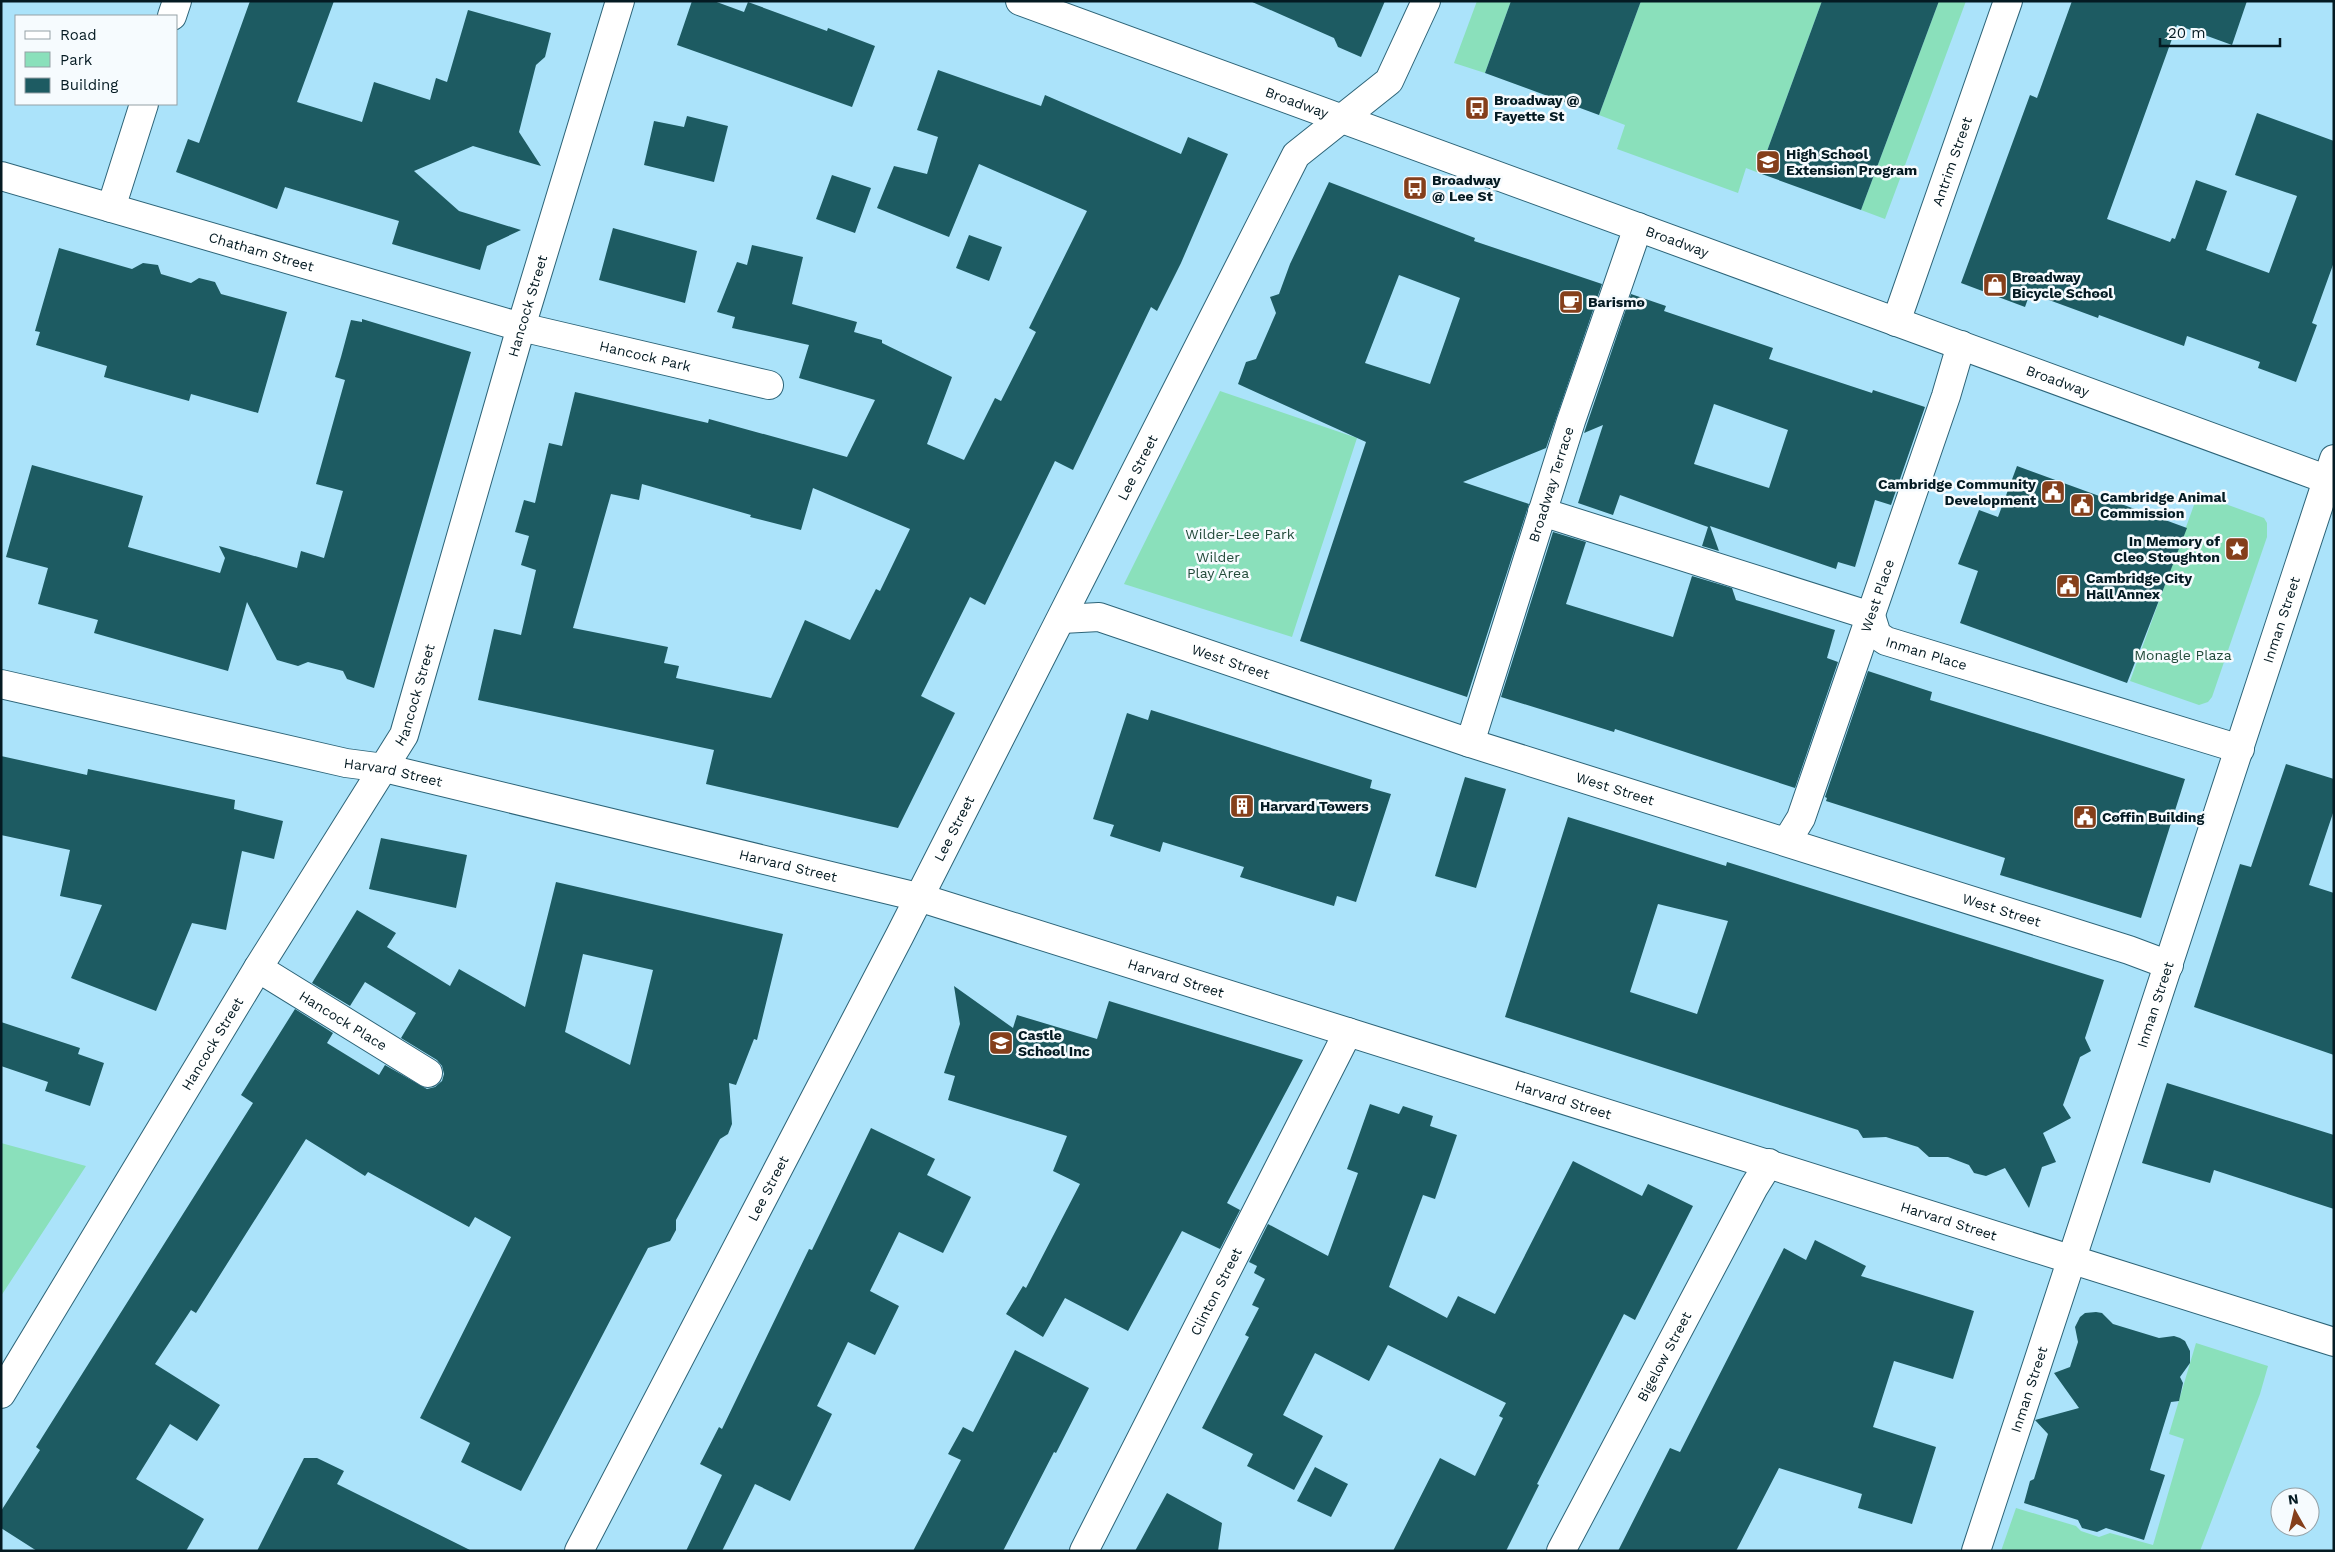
<svg xmlns="http://www.w3.org/2000/svg" width="2335" height="1552" font-family="'Work Sans',sans-serif">
	<rect width="100%" height="100%" fill="#abe3fa"/>
	<path fill="#8ae0bb" d="M1477,1H1511L1485,73L1454,63Z
		M1641,1H1822L1759,173L1746,168L1738,193L1617,149L1625,125L1599,115Z
		M1939,1H1966L1885,219L1861,210Z
		M1220,391L1357,438L1292,637L1124,584Z
		M2198,494L2264,518L2267,523V537L2212,697L2208,702L2199,705L2130,681Z
		M1,1143L86,1166L1,1296Z
		M2196,1343L2268,1366L2260,1394L2200,1551H2001L2016,1508L2076,1526L2081,1531L2099,1537L2110,1533L2153,1545L2184,1439L2169,1434Z"/>
	<path fill="#1d5b62" fill-rule="evenodd" d="M250,1H334L297,102L362,122L374,82L430,100L436,78L447,82L468,10L551,33L545,57L536,65L519,132L541,166L473,146L414,171L459,211L521,230L487,246L480,270L392,244L399,221L285,187L277,209L176,172L188,139L199,143Z
		M692,1H714L744,12L748,2L827,31L828,28L875,46L852,107L677,45Z
		M1250,1H1385L1361,57L1338,47L1334,38Z
		M1511,1H1641L1599,115L1485,73Z
		M1822,1H1939L1861,210L1759,173Z
		M2072,1H2247L2232,45L2177,25L2107,219L2170,242L2172,238L2175,239L2196,180L2227,191L2206,250L2269,273L2297,196L2235,175L2257,113L2334,141V262L2312,323L2317,325L2296,382L2258,368L2260,362L2187,336L2184,346L2099,315L2098,318L2030,293L2025,307L1961,283L2030,95L2037,98Z
		M938,70L1041,106L1045,95L1181,154L1188,137L1228,154L1181,263L1157,311L1151,307L1073,470L1055,461L985,605L970,597L921,696L955,713L898,828L706,784L714,750L478,700L494,629L521,635L536,570L521,565L529,536L515,532L524,500L535,503L549,443L562,446L575,392L708,423L709,419L847,457L875,400L799,378L809,345L732,328L735,317L717,312L737,262L747,265L752,245L803,257L792,304L857,322L854,332L882,340V343L952,377L927,444L964,460L995,398L1001,401L1036,332L1029,328L1087,211L979,164L949,237L877,208L894,166L927,174L938,137L917,130ZM642,484L751,515L750,517L801,530L813,488L910,529L880,591L876,589L850,640L805,620L771,698L676,678L679,666L664,663L668,647L573,628L611,494L639,500Z
		M687,116L728,126L714,182L644,165L654,121L684,127Z
		M832,175L871,188L855,233L816,219Z
		M1329,182L1475,238L1474,241L1602,284L1546,448L1463,482L1529,504L1467,697L1300,641L1366,442L1238,384L1246,362L1256,359L1276,313L1270,297L1279,294L1290,264ZM1399,275L1460,298L1430,384L1365,363Z
		M613,228L697,251L685,303L599,280Z
		M969,235L1002,247L989,281L956,268Z
		M59,248L132,269L143,263L158,265L161,274L191,283L199,278L215,282L221,294L287,312L258,413L191,394L189,401L104,377L107,366L36,345L40,332L35,331Z
		M1631,294L1666,306L1664,311L1773,348L1769,359L1872,393L1873,390L1925,407L1891,505L1875,500L1855,567L1838,562L1836,569L1710,526L1719,551L1702,546L1708,527L1620,495L1613,515L1578,503L1603,425L1584,433ZM1714,404L1788,430L1769,488L1694,464Z
		M362,319L471,352L374,688L347,679L343,671L308,662L298,666L277,660L247,602L228,671L94,633L98,620L38,604L48,568L6,557L32,465L143,496L128,547L220,573L225,558L219,546L297,568L301,551L324,558L343,491L316,484L345,380L335,377L341,357L351,320L362,322Z
		M2017,466L2187,528L2127,683L1960,623L1978,571L1958,564L1979,510L1998,517Z
		M1553,532L1586,542L1566,604L1673,637L1692,576L1732,588L1736,600L1835,630L1827,658L1838,662L1795,788L1615,729L1614,732L1501,697Z
		M1868,671L1932,692L1930,700L2185,779L2141,918L2000,875L2005,858L1826,801L1827,798L1825,797Z
		M1151,710L1372,780L1370,788L1391,794L1356,902L1337,896L1334,906L1240,877L1244,867L1163,842L1160,852L1110,836L1114,825L1093,819L1127,713L1148,720Z
		M1,756L87,775L88,769L235,800L234,809L283,821L274,859L242,851L226,930L192,923L156,1011L71,978L102,905L60,896L70,850L1,835Z
		M2286,764L2334,779V810L2309,885L2334,893V1055L2194,1007L2240,864L2251,867Z
		M1465,777L1506,789L1476,888L1435,876Z
		M1568,817L1726,866L1727,862L2104,980L2085,1038L2091,1051L2080,1057L2063,1105L2071,1118L2043,1133L2056,1162L2042,1167L2029,1208L2005,1168L1986,1176L1974,1173L1969,1165L1948,1157H1929L1918,1147L1886,1137L1863,1138L1858,1130L1505,1017ZM1658,904L1728,921L1697,1014L1630,992Z
		M381,838L467,855L456,908L369,889Z
		M556,882L783,934L757,1040L754,1039L736,1085L729,1083L732,1124L728,1134L720,1139L676,1220V1230L670,1241L648,1248L521,1491L461,1462L470,1443L420,1418L511,1237L475,1217L469,1227L368,1172L365,1176L306,1139L196,1313L191,1310L155,1364L220,1405L197,1441L170,1424L136,1479L204,1519L186,1551H37L1,1528V1511L40,1450L36,1447L253,1103L241,1095L295,1009L333,1033L327,1043L379,1075L385,1065L427,1089L435,1087L442,1081L444,1074L442,1066L437,1060L401,1038L416,1013L365,982L350,1006L312,983L357,910L396,933L387,947L450,986L459,969L525,1007ZM583,954L653,970L630,1065L565,1032Z
		M954,986L1013,1028L1017,1015L1097,1039L1109,1001L1303,1060L1227,1203L1240,1210L1220,1249L1182,1231L1128,1331L1065,1298L1043,1337L1006,1314L1023,1286L1026,1288L1080,1184L1053,1171L1067,1136L948,1100L955,1076L944,1073L960,1024Z
		M1,1022L80,1048L78,1054L104,1063L90,1106L45,1091L48,1082L1,1066Z
		M2167,1083L2334,1135V1209L2214,1170L2210,1183L2142,1163Z
		M1370,1104L1399,1114L1403,1106L1433,1116L1430,1126L1457,1135L1435,1199L1423,1195L1389,1287L1447,1318L1458,1296L1495,1314L1573,1161L1642,1196L1648,1184L1693,1206L1635,1320L1624,1314L1537,1484L1539,1485L1506,1551H1393L1440,1458L1475,1476L1503,1418L1499,1416L1506,1403L1388,1345L1369,1381L1315,1353L1283,1415L1323,1436L1294,1490L1247,1466L1253,1454L1202,1428L1249,1337L1245,1335L1259,1308L1252,1305L1265,1279L1254,1273L1257,1266L1249,1262L1268,1224L1328,1256L1358,1173L1347,1169Z
		M871,1128L935,1159L927,1175L971,1197L943,1253L899,1232L870,1291L899,1306L875,1355L848,1342L817,1406L832,1414L790,1501L755,1484L722,1551H686L722,1475L700,1464L719,1427L722,1429L809,1249L812,1250Z
		M1815,1240L1866,1266L1861,1276L1974,1311L1953,1379L1894,1361L1873,1427L1936,1447L1912,1524L1858,1508L1862,1494L1779,1468L1736,1551H1618L1670,1448L1680,1452L1784,1248L1806,1260Z
		M2096,1312L2102,1313L2113,1324L2159,1338L2174,1336L2180,1338L2185,1341L2190,1351V1363L2180,1377L2183,1383L2179,1401L2171,1402L2150,1470L2165,1475L2144,1540L2106,1528L2097,1532L2082,1528L2078,1520L2024,1503L2030,1481L2034,1479L2048,1434L2035,1420L2079,1408L2054,1373L2070,1367L2078,1342L2075,1327L2080,1317L2085,1313Z
		M1015,1350L1089,1388L1056,1453L1054,1452L1003,1551H913L961,1460L948,1454L963,1427L973,1432Z
		M304,1458H317L344,1471L337,1484L472,1551H257Z
		M1315,1467L1348,1484L1331,1517L1297,1501Z
		M1167,1493L1222,1523L1218,1551H1135Z"/>
	<g fill="none" stroke-linecap="round" stroke-linejoin="round">
		<defs>
			<g id="minor">
				<path d="M172,16L177,1"/>
				<path id="s1" d="M1,176L521,327L769,385"/>
				<path d="M111,208L144,104"/>
				<path id="s2" d="M1896,322L2008,1"/>
				<path id="s3" d="M1542,512L1871,616L1877,635L1886,641L2240,749"/>
				<path id="s4" d="M1062,619L1099,617L1470,743L2129,950L2169,965"/>
				<path id="s5" d="M1,684L346,763L384,768L918,897L2334,1342"/>
				<path id="s6" d="M1470,743L1571,421L1638,227"/>
				<path id="s7" d="M1787,841L1801,818L1946,396L1961,345"/>
				<path id="s8" d="M258,968L428,1073"/>
				<path id="s9" d="M1,1394L258,968L404,735L521,327L620,1"/>
				<path id="s10" d="M579,1551L900,935L1296,155L1389,81L1426,1"/>
				<path id="s11" d="M1084,1551L1348,1032"/>
				<path id="s12" d="M1561,1551L1754,1187L1769,1163"/>
			</g>
			<g id="major">
				<path id="s13" d="M1020,1L2334,482"/>
				<path id="s14" d="M1976,1551L2334,459"/>
			</g>
		</defs>
		<use href="#minor" stroke="#2d6478" stroke-width="30"/>
		<use href="#major" stroke="#2d6478" stroke-width="30"/>
		<use href="#minor" stroke="#fff" stroke-width="28"/>
		<use href="#major" stroke="#fff" stroke-width="28"/>
	</g>
	<defs>
		<symbol id="bus-square" viewBox="-11 -11 22 22"><rect x="-9" y="-9" width="18" height="18" rx="4" fill="#853f1b" stroke="#f6fbfe"/><path d="M-5-6H5V4H4V6H2V4H-2V6H-4V4H-5ZM-3.5-4V0h7V-4ZM-3.5 1.2v1.5H-2V1.2ZM2 1.2v1.5H3.5V1.2Z" fill="#fff"/></symbol>
		<symbol id="school-square" viewBox="-11 -11 22 22"><rect x="-9" y="-9" width="18" height="18" rx="4" fill="#853f1b" stroke="#f6fbfe"/><path d="M0-5L7-2L0 1L-7-2ZM-4 1L0 2.5L4 1V4Q0 6-4 4Z" fill="#fff"/></symbol>
		<symbol id="shop-square" viewBox="-11 -11 22 22"><rect x="-9" y="-9" width="18" height="18" rx="4" fill="#853f1b" stroke="#f6fbfe"/><path d="M-5-2.5h2.3a2.7 3.5 0 0 1 5.4 0H5L5.5 6h-11ZM-1.5-2.5h3a1.5 2.3 0 0 0-3 0Z" fill="#fff"/></symbol>
		<symbol id="cafe-square" viewBox="-11 -11 22 22"><rect x="-9" y="-9" width="18" height="18" rx="4" fill="#853f1b" stroke="#f6fbfe"/><path d="M-5.5-4.5H6V0H3Q3 3.5 0 3.5H-2.5Q-5.5 3.5-5.5 0ZM3-3.2v2h1.7v-2ZM-6 4.5H4V6H-6Z" fill="#fff"/></symbol>
		<symbol id="civic-square" viewBox="-11 -11 22 22"><rect x="-9" y="-9" width="18" height="18" rx="4" fill="#853f1b" stroke="#f6fbfe"/><path d="M-.6-6.5H3V-4.5H.6V-3L4-1V1h2V6H-6V1h2V-1L-.6-3ZM-1.2 2.5V6h2.4V2.5Z" fill="#fff"/></symbol>
		<symbol id="sight-square" viewBox="-11 -11 22 22"><rect x="-9" y="-9" width="18" height="18" rx="4" fill="#853f1b" stroke="#f6fbfe"/><path d="M0-6L1.8-2.2L6-1.7L2.9 1.2L3.7 5.4L0 3.3L-3.7 5.4L-2.9 1.2L-6-1.7L-1.8-2.2Z" fill="#fff"/></symbol>
		<symbol id="building-square" viewBox="-11 -11 22 22"><rect x="-9" y="-9" width="18" height="18" rx="4" fill="#853f1b" stroke="#f6fbfe"/><path d="M-4-6H4V6H1V3H-1V6H-4ZM-2.5-4.3h1.7v1.8h-1.7ZM.8-4.3h1.7v1.8H.8ZM-2.5-1h1.7V.8h-1.7ZM.8-1h1.7V.8H.8Z" fill="#fff"/></symbol>
	</defs>
	<g fill-rule="evenodd">
		<use href="#bus-square" x="1463" y="94" width="28" height="28"/>
		<use href="#school-square" x="1754" y="148" width="28" height="28"/>
		<use href="#bus-square" x="1401" y="174" width="28" height="28"/>
		<use href="#shop-square" x="1981" y="271" width="28" height="28"/>
		<use href="#cafe-square" x="1557" y="288" width="28" height="28"/>
		<use href="#civic-square" x="2039" y="478" width="28" height="28"/>
		<use href="#civic-square" x="2068" y="491" width="28" height="28"/>
		<use href="#sight-square" x="2223" y="535" width="28" height="28"/>
		<use href="#civic-square" x="2054" y="572" width="28" height="28"/>
		<use href="#building-square" x="1228" y="792" width="28" height="28"/>
		<use href="#civic-square" x="2071" y="803" width="28" height="28"/>
		<use href="#school-square" x="987" y="1029" width="28" height="28"/>
	</g>
	<g text-anchor="middle" dominant-baseline="central" stroke-width="5" stroke-linejoin="round" paint-order="stroke">
		<g font-size="14" font-weight="bold" fill="#041a22" stroke="#f6fbfe" text-anchor="start">
			<text x="1494" y="100">Broadway @<tspan x="1494" dy="16">Fayette St</tspan></text>
			<text x="1786" y="154">High School<tspan x="1786" dy="16">Extension Program</tspan></text>
			<text x="1432" y="180">Broadway<tspan x="1432" dy="16">@ Lee St</tspan></text>
			<text x="2012" y="277">Broadway<tspan x="2012" dy="16">Bicycle School</tspan></text>
			<text x="1588" y="302">Barismo</text>
			<text x="2036" y="484" text-anchor="end">Cambridge Community<tspan x="2036" dy="16">Development</tspan></text>
			<text x="2100" y="497">Cambridge Animal<tspan x="2100" dy="16">Commission</tspan></text>
			<text x="2220" y="541" text-anchor="end">In Memory of<tspan x="2220" dy="16">Cleo Stoughton</tspan></text>
			<text x="2086" y="578">Cambridge City<tspan x="2086" dy="16">Hall Annex</tspan></text>
			<text x="1260" y="806">Harvard Towers</text>
			<text x="2102" y="817">Coffin Building</text>
			<text x="1018" y="1035">Castle<tspan x="1018" dy="16">School Inc</tspan></text>
		</g>
		<g font-size="14" fill="#041a22" stroke="#f6fbfe">
			<text stroke="none"><textPath href="#s13" startOffset="295">Broadway</textPath></text>
			<text stroke="none"><textPath href="#s2" startOffset="170">Antrim Street</textPath></text>
			<text stroke="none"><textPath href="#s13" startOffset="700">Broadway</textPath></text>
			<text stroke="none"><textPath href="#s1" startOffset="271">Chatham Street</textPath></text>
			<text stroke="none"><textPath href="#s9" startOffset="1219">Hancock Street</textPath></text>
			<text stroke="none"><textPath href="#s1" startOffset="669">Hancock Park</textPath></text>
			<text stroke="none"><textPath href="#s13" startOffset="1105">Broadway</textPath></text>
			<text stroke="none"><textPath href="#s10" startOffset="1219">Lee Street</textPath></text>
			<text stroke="none"><textPath href="#s6" startOffset="271">Broadway Terrace</textPath></text>
			<text stroke="none"><textPath href="#s7" startOffset="262">West Place</textPath></text>
			<text stroke="none"><textPath href="#s14" startOffset="980">Inman Street</textPath></text>
			<text stroke="none"><textPath href="#s3" startOffset="418">Inman Place</textPath></text>
			<text stroke="none"><textPath href="#s4" startOffset="176">West Street</textPath></text>
			<text stroke="none"><textPath href="#s9" startOffset="814">Hancock Street</textPath></text>
			<text stroke="none"><textPath href="#s5" startOffset="402">Harvard Street</textPath></text>
			<text stroke="none"><textPath href="#s4" startOffset="581">West Street</textPath></text>
			<text stroke="none"><textPath href="#s10" startOffset="814">Lee Street</textPath></text>
			<text stroke="none"><textPath href="#s5" startOffset="808">Harvard Street</textPath></text>
			<text stroke="none"><textPath href="#s4" startOffset="986">West Street</textPath></text>
			<text stroke="none"><textPath href="#s5" startOffset="1212">Harvard Street</textPath></text>
			<text stroke="none"><textPath href="#s14" startOffset="575">Inman Street</textPath></text>
			<text stroke="none"><textPath href="#s8" startOffset="100">Hancock Place</textPath></text>
			<text stroke="none"><textPath href="#s9" startOffset="409">Hancock Street</textPath></text>
			<text stroke="none"><textPath href="#s5" startOffset="1618">Harvard Street</textPath></text>
			<text stroke="none"><textPath href="#s10" startOffset="409">Lee Street</textPath></text>
			<text stroke="none"><textPath href="#s5" startOffset="2022">Harvard Street</textPath></text>
			<text stroke="none"><textPath href="#s11" startOffset="291">Clinton Street</textPath></text>
			<text stroke="none"><textPath href="#s12" startOffset="220">Bigelow Street</textPath></text>
			<text stroke="none"><textPath href="#s14" startOffset="170">Inman Street</textPath></text>
		</g>
		<g font-size="14" fill="#214939" stroke="#f6fbfe">
			<text x="1240" y="534">Wilder-Lee Park</text>
			<text x="1218" y="557">Wilder<tspan x="1218" dy="16">Play Area</tspan></text>
			<text x="2183" y="655">Monagle Plaza</text>
		</g>
	</g>
	<rect width="2335" height="1552" fill="none" stroke="#041a22" stroke-width="5"/>
	<rect x="15" y="15" width="162" height="90" fill="#f6fbfe" stroke="#95a1a6"/>
	<rect x="25" y="31" width="25" height="8" fill="#ffffff" stroke="#95a1a6"/>
	<text x="60" y="40" font-size="15" fill="#041a22">Road</text>
	<rect x="25" y="52" width="25" height="15" fill="#8ae0bb" stroke="#95a1a6"/>
	<text x="60" y="65" font-size="15" fill="#041a22">Park</text>
	<rect x="25" y="78" width="25" height="15" fill="#1d5b62" stroke="#95a1a6"/>
	<text x="60" y="90" font-size="15" fill="#041a22">Building</text>
	<g transform="translate(2295 1512) rotate(352)"><circle r="24" fill="#f6fbfe" stroke="#95a1a6"/>
	<path d="M0-4L9 19L0 12L-9 19Z" fill="#853f1b"/>
	<text y="-8" font-size="14" font-weight="bold" text-anchor="middle" fill="#041a22">N</text>
	</g>
	<path d="M2160 38v8h120v-8" fill="none" stroke="#041a22" stroke-width="2.5"/>
	<text x="2168" y="38" font-size="15" fill="#041a22" stroke="#f6fbfe" stroke-width="4" paint-order="stroke">20 m</text>
</svg>
